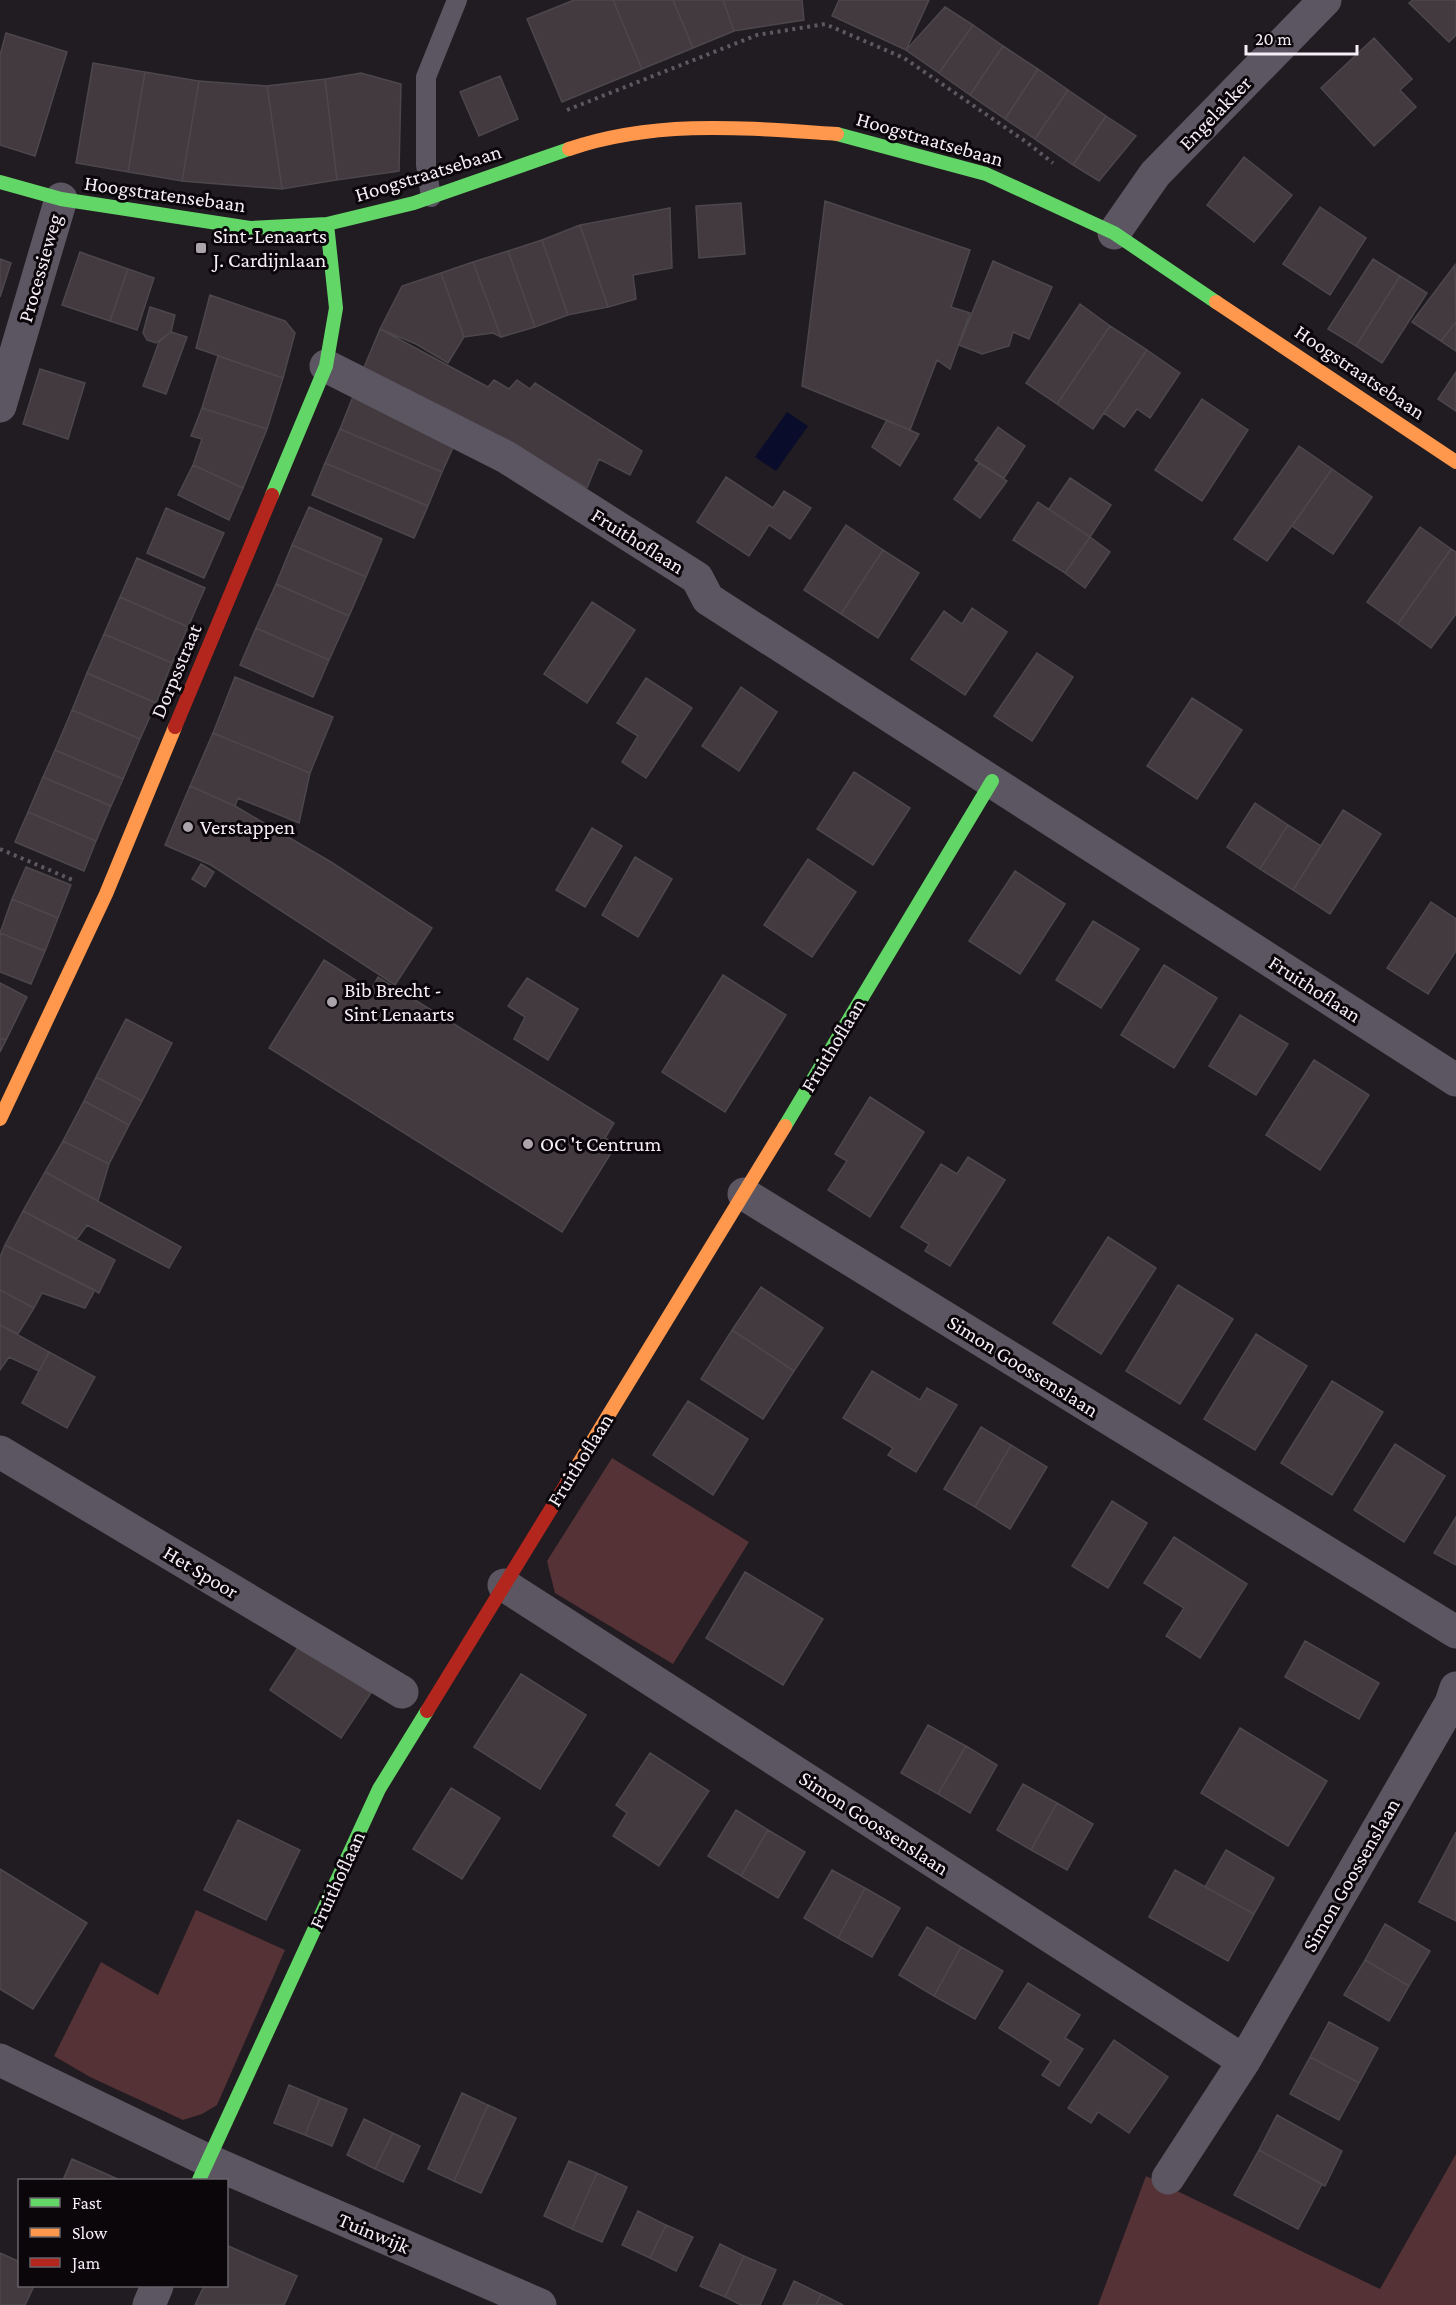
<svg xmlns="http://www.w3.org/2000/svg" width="1456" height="2305" font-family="'Crimson Pro',serif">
	<rect width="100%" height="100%" fill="#211c21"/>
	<path fill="#543236" d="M612,1458L749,1542L673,1664L555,1593L547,1561Z
		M196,1910L285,1950L217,2105L202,2114L183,2120L90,2077L54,2056L101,1962L158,1995Z
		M1456,2154V2305H1098L1146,2176L1380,2289Z"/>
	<path fill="#0a0c2b" d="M787,412L808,426L776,471L755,457Z"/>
	<path fill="#433a40" stroke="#4c474a" stroke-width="1.5" d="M574,0H613L642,69L562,102L527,19Z
		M613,0H673L693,48L642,69Z
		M673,0H723L734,31L693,48Z
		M723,0H802L804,20L734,31Z
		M839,0H929L906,50L832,16Z
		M1413,0H1456V35L1449,42L1409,3Z
		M945,7L973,25L939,73L906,50Z
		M973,25L1003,46L970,95L939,73Z
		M6,33L67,52L35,156L0,145V55Z
		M1374,38L1412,79L1400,90L1416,107L1374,146L1321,88Z
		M1003,46L1038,69L1005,119L970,95Z
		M93,63L145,72L128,172L76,163Z
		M1038,69L1068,90L1035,139L1005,119Z
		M145,72L199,81L182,181L128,172Z
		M361,73L401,84L399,171L337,180L325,79Z
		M500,76L518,119L479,136L460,92Z
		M325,79L337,180L282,189L267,86Z
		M199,81L267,86L282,189L182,181Z
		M1068,90L1106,116L1073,165L1035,139Z
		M1106,116L1136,136L1099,181L1073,165Z
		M1244,157L1292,195L1254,242L1207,205Z
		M825,201L970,250L951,307L970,313L950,369L937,360L910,430L802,386Z
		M741,203L745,254L699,258L696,206Z
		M1320,207L1366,238L1330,295L1283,264Z
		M670,208L672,268L633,275L636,299L608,307L580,225Z
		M580,225L608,307L568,315L542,240Z
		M542,240L568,315L535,327L508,251Z
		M508,251L535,327L501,337L473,262Z
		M80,252L128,269L110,321L62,305Z
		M0,259L11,263L0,297Z
		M1373,259L1400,276L1356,346L1328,329Z
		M993,261L1052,287L1029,339L1013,332L1009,346L982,354L959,345Z
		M473,262L501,337L493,333L464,337L441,273Z
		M1455,265L1456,322L1441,341L1412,322Z
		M128,269L154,278L137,330L110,321Z
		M441,273L464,337L448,363L416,344L380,329L402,286Z
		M1400,276L1427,293L1382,363L1356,346Z
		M210,295L285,321L295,333L283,378L196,348Z
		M1080,304L1110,326L1057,404L1026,383Z
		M150,307L175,315L171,332L156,343L147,340L143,333Z
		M1456,322V351L1441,341Z
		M1110,326L1147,350L1093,429L1057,404Z
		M380,329L488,387L494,380L509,389L517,380L530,389L535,383L642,451L630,475L599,459L587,488L451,411L362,372Z
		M171,332L187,337L166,394L143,386L159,342Z
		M1147,350L1180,373L1150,418L1137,409L1124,427L1104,413Z
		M218,356L283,378L267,429L202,408Z
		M40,369L85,383L68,439L23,424Z
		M1456,372V411L1438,399Z
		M356,389L455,443L442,472L340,429Z
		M1202,399L1248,430L1202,501L1155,470Z
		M202,408L267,429L243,488L193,465L202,439L191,436Z
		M887,420L919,434L900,466L872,447Z
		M998,427L1025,446L1004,478L975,460Z
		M340,429L442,472L428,506L325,463Z
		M1299,446L1332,469L1267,561L1234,539Z
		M325,463L428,506L414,538L312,495Z
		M979,463L1007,481L980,518L954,499Z
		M193,465L243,488L229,520L178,495Z
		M1332,469L1372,497L1333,554L1292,526Z
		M726,477L773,508L784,491L811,508L790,539L769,525L749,556L697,522Z
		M1070,478L1111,505L1090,537L1049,509Z
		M1038,502L1090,537L1065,573L1013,540Z
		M309,507L382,539L366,577L292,545Z
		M166,508L224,533L204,578L147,553Z
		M846,525L883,550L841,614L804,590Z
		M1420,527L1451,549L1398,624L1367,602Z
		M1090,537L1110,552L1085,588L1065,573Z
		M292,545L366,577L349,616L276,584Z
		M1451,549L1456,552V614L1431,648L1398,624Z
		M883,550L919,573L878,638L841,614Z
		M137,558L205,588L188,627L120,597Z
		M276,584L349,616L329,660L256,628Z
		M120,597L188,627L172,663L104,634Z
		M592,602L635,630L587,703L544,674Z
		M972,608L1007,632L965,695L911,659L944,611L962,624Z
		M256,628L329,660L313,697L240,665Z
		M104,634L172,663L156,703L87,673Z
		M1037,653L1073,677L1032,741L994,716Z
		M87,673L156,703L140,739L72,710Z
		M235,677L333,717L310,773L213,733Z
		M646,678L692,708L646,778L622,762L638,736L617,723Z
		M741,687L777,712L739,771L702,746Z
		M1192,698L1242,730L1197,799L1147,766Z
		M72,710L140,739L123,779L55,750Z
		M213,733L310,773L299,823L238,798L235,806L190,786Z
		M55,750L123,779L111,806L43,777Z
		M854,772L910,808L873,865L817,829Z
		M43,777L111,806L96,841L28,812Z
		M190,786L235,806L331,862L432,928L395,985L211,865L165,845Z
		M1255,803L1288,825L1260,869L1227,847Z
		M1343,810L1381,834L1330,914L1293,890Z
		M28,812L96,841L84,871L15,842Z
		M1288,825L1321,846L1293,890L1260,869Z
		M592,828L622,846L585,907L556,890Z
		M635,857L672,879L638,937L602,915Z
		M808,859L856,892L812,957L764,925Z
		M201,864L214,872L205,887L192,879Z
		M26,867L71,885L58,918L12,899Z
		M1015,871L1065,904L1020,974L969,941Z
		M12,899L58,918L45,951L0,933Z
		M1431,902L1456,919V951L1428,994L1387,968Z
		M1093,921L1139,949L1101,1008L1056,980Z
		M0,933L45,951L31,984L0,972Z
		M324,960L371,990L378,977L614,1123L605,1138L616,1145L562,1232L269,1048Z
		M1164,965L1217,998L1174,1068L1121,1035Z
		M723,975L786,1015L725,1112L662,1072Z
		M527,978L578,1009L548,1060L514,1039L525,1017L508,1006Z
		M0,983L27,997L6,1040L0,1038Z
		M1240,1015L1288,1044L1256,1095L1209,1066Z
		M126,1019L172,1043L142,1101L96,1077Z
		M0,1038L6,1040L0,1052Z
		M1314,1060L1369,1095L1320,1170L1266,1135Z
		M96,1077L142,1101L129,1125L84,1101Z
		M870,1097L924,1132L870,1217L828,1190L847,1161L835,1154Z
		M84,1101L129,1125L109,1164L63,1141Z
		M63,1141L109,1164L98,1201L45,1172Z
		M968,1157L1005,1180L950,1266L925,1251L929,1244L901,1227L941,1164L957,1174Z
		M45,1172L181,1247L169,1268L87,1225L77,1239L23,1211Z
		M23,1211L115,1260L99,1293L5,1245Z
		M1108,1237L1156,1268L1101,1354L1053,1323Z
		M5,1245L95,1290L85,1308L42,1293L34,1308L0,1290V1257Z
		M1178,1285L1233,1319L1180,1404L1126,1371Z
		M761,1287L823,1328L794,1371L732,1330Z
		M0,1290L34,1308L18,1334L0,1325Z
		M0,1325L49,1352L39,1371L9,1357L0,1370Z
		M732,1330L794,1371L763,1419L701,1379Z
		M1256,1334L1307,1366L1255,1450L1204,1419Z
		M49,1352L95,1377L67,1428L22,1403Z
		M872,1371L920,1400L927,1388L957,1405L916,1472L888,1455L893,1448L843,1418Z
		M1332,1381L1383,1412L1332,1495L1281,1463Z
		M688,1401L748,1439L713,1495L653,1455Z
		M981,1427L1011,1445L975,1507L944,1489Z
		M1395,1444L1445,1476L1404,1542L1354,1510Z
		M1011,1445L1047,1467L1010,1529L975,1507Z
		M1112,1501L1147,1523L1108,1588L1072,1566Z
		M1456,1517V1565L1434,1553Z
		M1174,1537L1247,1584L1200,1658L1166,1636L1184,1608L1144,1583Z
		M745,1572L823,1619L783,1685L706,1638Z
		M1305,1641L1379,1683L1359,1719L1285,1677Z
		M299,1646L371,1693L341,1738L270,1690Z
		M521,1674L586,1715L540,1789L474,1747Z
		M928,1725L966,1746L938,1794L901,1773Z
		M1240,1728L1327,1781L1288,1846L1201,1793Z
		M966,1746L997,1765L970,1813L938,1794Z
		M650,1753L709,1791L659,1866L613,1836L627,1813L616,1805Z
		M1023,1784L1057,1803L1031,1850L997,1830Z
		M451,1788L500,1818L462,1879L413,1849Z
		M1057,1803L1093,1824L1067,1870L1031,1850Z
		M736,1810L768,1830L741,1876L708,1856Z
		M238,1820L300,1850L266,1920L204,1890Z
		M768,1830L805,1852L778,1898L741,1876Z
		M1456,1832V1921L1419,1902Z
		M1226,1850L1274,1878L1254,1914L1205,1887Z
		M0,1869L87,1923L33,2009L0,1989Z
		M832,1870L865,1888L838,1938L804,1918Z
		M1175,1870L1254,1914L1228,1961L1149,1917Z
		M865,1888L900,1908L872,1957L838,1938Z
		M1385,1924L1430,1951L1409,1986L1365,1960Z
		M927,1927L961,1947L934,1996L899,1975Z
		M961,1947L1003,1971L975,2019L934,1996Z
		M1365,1960L1409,1986L1389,2021L1344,1995Z
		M1028,1983L1080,2015L1065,2038L1083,2049L1059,2086L1042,2075L1051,2061L999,2028Z
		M1329,2022L1378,2048L1359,2083L1310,2057Z
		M1114,2040L1168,2077L1129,2133L1098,2112L1091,2123L1068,2108Z
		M1310,2057L1359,2083L1339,2120L1290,2094Z
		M289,2085L320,2098L305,2135L274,2123Z
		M462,2093L488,2105L454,2181L428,2169Z
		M320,2098L347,2109L332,2146L305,2135Z
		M488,2105L516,2118L481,2193L454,2181Z
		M1277,2115L1342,2151L1325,2186L1259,2150Z
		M364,2119L393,2133L375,2169L347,2155Z
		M393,2133L420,2146L403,2182L375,2169Z
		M1259,2150L1322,2184L1298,2229L1234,2195Z
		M72,2159L120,2180H63Z
		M569,2161L597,2173L572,2229L544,2216Z
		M597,2173L627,2187L602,2242L572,2229Z
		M638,2211L666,2225L650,2258L622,2245Z
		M666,2225L693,2237L676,2271L650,2258Z
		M720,2244L744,2256L725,2297L700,2286Z
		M226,2245L297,2276L284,2305H195L204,2286H226Z
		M0,2253L20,2262V2286H34L25,2305H0Z
		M744,2256L776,2270L760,2305H741L725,2297Z
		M794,2281L821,2294L816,2305H783Z
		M821,2294L843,2305H816Z"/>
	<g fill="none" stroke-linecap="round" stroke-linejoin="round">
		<path stroke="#5d5861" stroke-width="4" stroke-dasharray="3 4.5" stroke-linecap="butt" d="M567,110L757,35L825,24L904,58L1025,141L1053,163
			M0,849L75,881"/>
		<path stroke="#5b5662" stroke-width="20" d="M431,197L426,165V77L457,0"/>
		<path stroke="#5b5662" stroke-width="33" d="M1114,233L1155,174L1325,0
			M326,366L506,457L697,578L708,599L1456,1080
			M0,406L61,199
			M744,1194L1456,1632
			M0,1452L402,1692
			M504,1585L1244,2061
			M0,2060L207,2160L540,2305
			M1168,2178L1244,2061L1451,1703L1456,1688
			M149,2305L157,2286"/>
		<path stroke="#63d668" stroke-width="14" d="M837,134L986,174L1114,233L1216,302
			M0,182L61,199L250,228L327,224L414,203L569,149
			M272,495L326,366L336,308L327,224
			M785,1126L992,781
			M199,2180L379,1789L427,1711"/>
		<path stroke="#ff974d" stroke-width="14" d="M569,149C657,119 746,128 837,134
			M1216,302L1456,462
			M0,1119L106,894L175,727
			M567,1483L785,1126"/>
		<path stroke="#b3261e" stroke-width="14" d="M175,727L272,495
			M427,1711L567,1483"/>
	</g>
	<g fill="#aba4ab" stroke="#0a060a" stroke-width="2">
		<rect x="195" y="242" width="12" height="12" rx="3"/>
		<circle cx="188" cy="827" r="6"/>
		<circle cx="332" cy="1002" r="6"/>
		<circle cx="528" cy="1144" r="6"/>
	</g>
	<g text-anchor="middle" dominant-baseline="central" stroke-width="6" stroke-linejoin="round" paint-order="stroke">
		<g font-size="21" fill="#f6eef6" stroke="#0a060a">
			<text transform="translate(1215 113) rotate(-46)">Engelakker</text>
			<text transform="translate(930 139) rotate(16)">Hoogstraatsebaan</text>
			<text transform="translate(428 173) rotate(-17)">Hoogstraatsebaan</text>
			<text transform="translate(165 194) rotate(8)">Hoogstratensebaan</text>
			<text transform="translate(40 268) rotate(-74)">Processieweg</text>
			<text transform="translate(1360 372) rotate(34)">Hoogstraatsebaan</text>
			<text transform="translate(638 541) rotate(32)">Fruithoflaan</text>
			<text transform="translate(176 671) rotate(-67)">Dorpsstraat</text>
			<text transform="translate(1315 989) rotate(33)">Fruithoflaan</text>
			<text transform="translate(833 1045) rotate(-59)">Fruithoflaan</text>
			<text transform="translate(1023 1366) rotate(32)">Simon Goossenslaan</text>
			<text transform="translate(580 1460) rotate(-58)">Fruithoflaan</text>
			<text transform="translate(201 1572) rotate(31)">Het Spoor</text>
			<text transform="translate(874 1823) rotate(33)">Simon Goossenslaan</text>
			<text transform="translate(1351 1875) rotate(-60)">Simon Goossenslaan</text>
			<text transform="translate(337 1880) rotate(-65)">Fruithoflaan</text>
			<text transform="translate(374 2233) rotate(23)">Tuinwijk</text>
		</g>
		<g font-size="21" fill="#f6eef6" stroke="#0a060a" text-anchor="start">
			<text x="213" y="236">Sint-Lenaarts<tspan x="213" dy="24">J. Cardijnlaan</tspan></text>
			<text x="200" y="827">Verstappen</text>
			<text x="344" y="990">Bib Brecht -<tspan x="344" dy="24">Sint Lenaarts</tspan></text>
			<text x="540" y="1144">OC 't Centrum</text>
		</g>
	</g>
	<rect x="18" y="2179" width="210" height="108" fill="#0a060a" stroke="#686368" stroke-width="1.5"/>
	<rect x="30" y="2198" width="30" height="9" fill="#63d668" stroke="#686368" stroke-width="1.5"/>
	<text x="72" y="2209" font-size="18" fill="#f6eef6">Fast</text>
	<rect x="30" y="2228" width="30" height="9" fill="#ff974d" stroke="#686368" stroke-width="1.5"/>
	<text x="72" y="2239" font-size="18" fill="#f6eef6">Slow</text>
	<rect x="30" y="2258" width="30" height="9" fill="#b3261e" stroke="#686368" stroke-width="1.5"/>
	<text x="72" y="2269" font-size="18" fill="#f6eef6">Jam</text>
	<path d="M1246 45v9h111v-9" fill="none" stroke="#f6eef6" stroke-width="3"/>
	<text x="1255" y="45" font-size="18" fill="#f6eef6" stroke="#0a060a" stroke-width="4.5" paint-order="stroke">20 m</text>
</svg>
